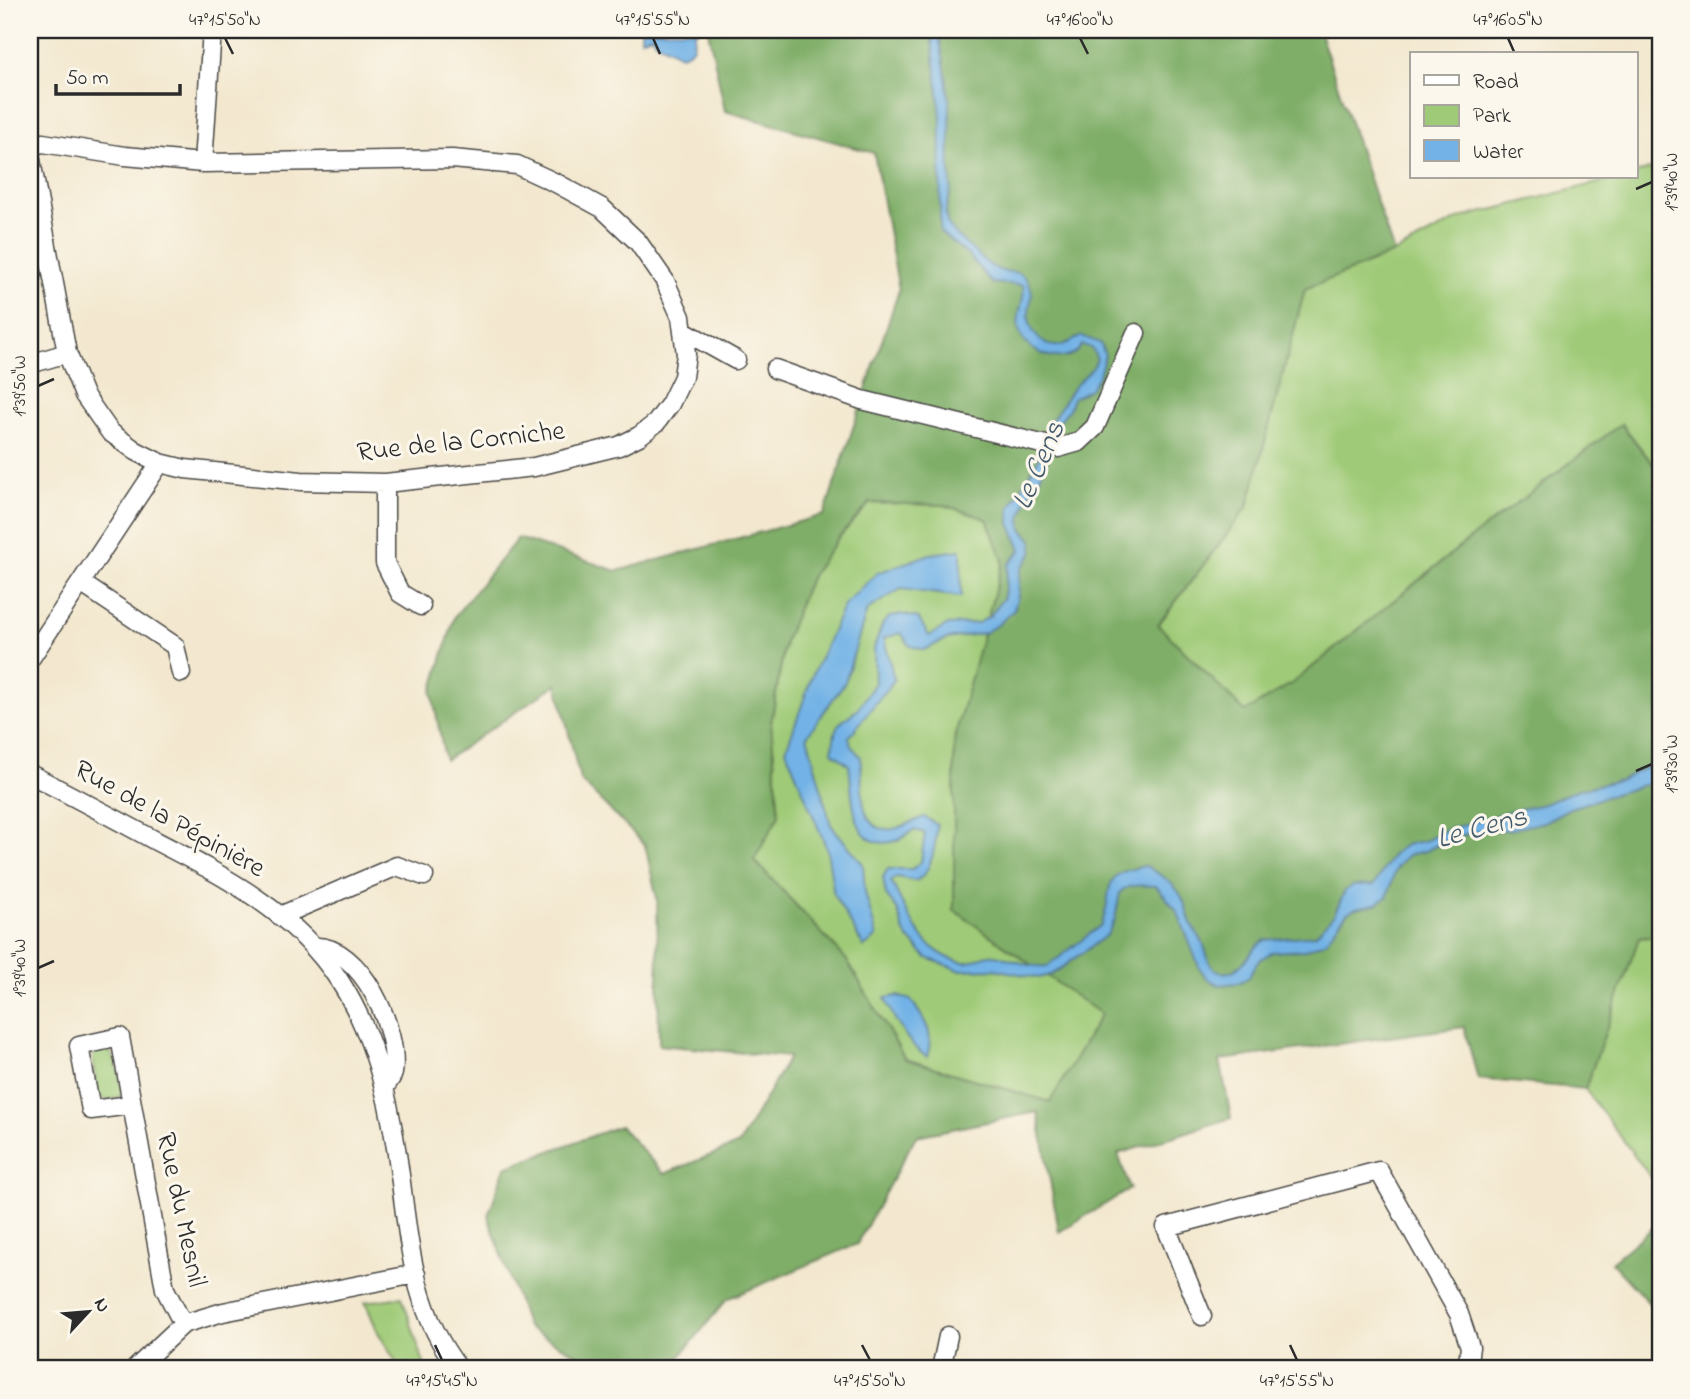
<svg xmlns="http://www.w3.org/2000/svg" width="1690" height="1399" font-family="'Indie Flower',sans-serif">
	<rect width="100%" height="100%" fill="#fbf7ec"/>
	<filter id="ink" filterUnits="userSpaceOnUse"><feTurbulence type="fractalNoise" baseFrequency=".0143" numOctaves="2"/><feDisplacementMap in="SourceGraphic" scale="14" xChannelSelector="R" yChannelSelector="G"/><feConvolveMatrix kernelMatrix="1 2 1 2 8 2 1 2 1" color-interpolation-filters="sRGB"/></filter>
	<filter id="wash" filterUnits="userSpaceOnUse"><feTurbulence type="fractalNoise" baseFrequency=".00686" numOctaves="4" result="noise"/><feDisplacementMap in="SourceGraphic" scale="28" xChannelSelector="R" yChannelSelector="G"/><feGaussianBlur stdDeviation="1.57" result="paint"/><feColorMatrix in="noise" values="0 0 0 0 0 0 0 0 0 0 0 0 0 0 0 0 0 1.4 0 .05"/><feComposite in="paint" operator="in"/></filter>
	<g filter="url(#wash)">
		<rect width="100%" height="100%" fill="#f3e8cf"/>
		<path fill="#9fca77" stroke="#657a51" stroke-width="2" d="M1660,167V473L1622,424L1462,545L1294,682L1245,713L1158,625L1248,506L1305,288L1394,253L1460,218L1621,177H1636V173Z
			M870,503L944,505L987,519L1003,561L954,740V910L1102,1014L1050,1103L905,1059L846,959L754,860L779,815L771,723L785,641L810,578L839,537Z
			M1660,936V1186L1658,1187L1585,1089L1639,937Z
			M106,1046C117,1060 122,1078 121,1095C115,1100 106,1102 99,1097C96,1082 91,1065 94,1049Z
			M402,1297L425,1366L420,1369H400L378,1332L365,1302Z"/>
		<path fill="#7fae68" stroke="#556c4a" stroke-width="2" fill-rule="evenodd" d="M708,30H1319L1394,253L1305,289L1248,506L1158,625L1245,712L1294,682L1462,545L1621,424L1660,473V936L1639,938L1585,1089L1478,1079L1464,1027L1220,1060L1231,1118L1118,1154L1130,1189L1059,1232L1038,1112L916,1136L857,1244L727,1299L670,1369H603L527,1327L488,1216L505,1167L620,1126L664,1174L739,1144L789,1057L659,1045L657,899L645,845L580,780L557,684L445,760L432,692L455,616L518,538L617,571L824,515L899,290L874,153L725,111ZM870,503L944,505L987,519L1003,561L954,740V910L1101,1014L1050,1102L905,1059L846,959L754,860L779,815L771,723L785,641L810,578L839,537Z
			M1660,1222V1315L1611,1262Z"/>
		<path fill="#72b2e6" stroke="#4e6e88" stroke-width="2" d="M641,30H700L695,32C693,45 695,52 680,55L656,42L651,35L641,39Z
			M931,30H938C943,58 949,86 950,115C951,138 948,161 951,185C952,199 940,211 949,226C952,232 989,266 996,269C1008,275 1020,267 1028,282C1036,297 1029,299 1029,313C1028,331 1043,350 1062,345C1069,343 1075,339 1082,336L1100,343L1105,355L1099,375L1090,389L1073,398L1069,409L1058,423L1053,445L1038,482L1027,499L1021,519L1022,529L1032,540L1033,547L1032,553L1020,571L1018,596L1014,610L999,624L984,633L947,639L924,650L910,646L901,633L884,638L894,680L849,737L851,746L861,757C863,779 855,835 893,829C904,827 914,820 925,817L937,825C936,843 933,872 916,881L897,877L891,881C908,913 922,956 964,962C975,964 984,952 995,955C1013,959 1029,968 1048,966L1101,925C1116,889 1096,874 1146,866C1159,874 1172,881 1180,894C1186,903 1187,915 1192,925C1195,932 1200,936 1203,943C1208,956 1209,976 1229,972C1245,968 1251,947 1265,940L1315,935L1334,915L1345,891L1352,886L1374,885L1394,853L1405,845L1427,840L1446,830L1512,811L1544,804L1576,790L1620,780L1660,761V780L1570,808L1544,822L1509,830H1483L1448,839L1426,851L1408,855L1396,868L1387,897L1376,904L1356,908L1347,913L1325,942L1305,950L1272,952L1258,961L1249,977L1238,983L1219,985L1208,979L1200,969L1177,911L1156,886C1143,886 1130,883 1120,892L1115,919L1107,935L1053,974L1039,978L994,969L959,970L927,958L908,938L903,929L898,911L886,895L883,877L888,869H912L921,862L925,833L914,830C908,833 903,839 896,841C849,854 853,793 849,765L832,752L835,733L839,724L857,710L875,683L874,648L883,623L890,617L901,614L918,618L929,636L948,625L978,623L990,616L1004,597L1008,565L1021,550L1010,523V508L1042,453L1052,420L1073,388L1094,366L1097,359L1092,348L1082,345C1080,348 1078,351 1075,353C1055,364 1025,351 1019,330C1015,315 1026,300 1023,285L992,283L969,256L940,232L941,116Z
			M961,550V597L901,589L867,610L845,682L807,736L831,825L863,864L865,892L877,937L864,947L834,895L827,849L786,750L813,674L844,605L877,573L930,554Z
			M897,996L911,1000C925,1021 935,1032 927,1057C909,1046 893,1018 885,998Z"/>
	</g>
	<g filter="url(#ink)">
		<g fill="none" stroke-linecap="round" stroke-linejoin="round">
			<defs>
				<path id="minor" d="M30,145L43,143L125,156L203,163L452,159L517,165L558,184L602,208L638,242L665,281L681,317L686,354L683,377L670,404L656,423L639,436L619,446L534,467L385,483L301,481L185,469L160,463L136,451L110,432L84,395L67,353L30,155
					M203,163L212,30
					M684,331L736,360
					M30,364L67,353
					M775,369L862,400L1058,448L1079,442L1095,427L1136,333
					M385,483V563L400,593L421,606
					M81,583L175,646L181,673
					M30,659L160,463
					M30,774C72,796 114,818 156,841C224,876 296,913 339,980C373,1032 388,1094 397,1154C409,1231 409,1306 459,1369
					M280,916L397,866L424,876
					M313,947C361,943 400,1032 393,1073C392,1078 387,1083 385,1087
					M131,1105L91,1110L79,1046L120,1037L165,1289L183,1324
					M1202,1316L1166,1227L1379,1171L1459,1314L1470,1347L1467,1369
					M135,1369L183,1324L223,1312L416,1274
					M941,1369L948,1336"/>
			</defs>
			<use href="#minor" stroke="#494744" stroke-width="21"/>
			<use href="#minor" stroke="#fff" stroke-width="18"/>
		</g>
	</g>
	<path fill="none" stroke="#2b2b2b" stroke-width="2.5" d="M225,38L233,54M653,38L660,54M1080,38L1088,54M1508,38L1515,54M1636,189L1652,182M38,386L54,379M1636,771L1652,764M38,968L54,961M435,1345L442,1360M862,1345L870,1360M1290,1345L1297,1360"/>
	<g text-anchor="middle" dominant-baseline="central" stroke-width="6" stroke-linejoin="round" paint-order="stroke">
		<g font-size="28" fill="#2b2b2b" stroke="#fbf7ec">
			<text transform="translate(461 443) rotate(-6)">Rue de la Corniche</text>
			<text transform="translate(169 820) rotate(29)">Rue de la Pépinière</text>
			<text transform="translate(180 1210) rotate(78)">Rue du Mesnil</text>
		</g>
		<g font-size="30" font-style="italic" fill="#445a6c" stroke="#fbf7ec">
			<text transform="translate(1040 466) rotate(-67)">Le Cens</text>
			<text transform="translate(1482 829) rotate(-15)">Le Cens</text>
		</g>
	</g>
	<rect width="1690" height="1399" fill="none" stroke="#fbf7ec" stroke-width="77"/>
	<rect x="1410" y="52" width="228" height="126" fill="#fbf7ec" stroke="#a8a59f" stroke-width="2"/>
	<rect x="1424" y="75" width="35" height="10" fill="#ffffff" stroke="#a8a59f" stroke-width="2"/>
	<text x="1473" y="88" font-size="21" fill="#2b2b2b">Road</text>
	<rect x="1424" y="105" width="35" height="21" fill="#9fca77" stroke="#a8a59f" stroke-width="2"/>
	<text x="1473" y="122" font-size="21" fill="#2b2b2b">Park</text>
	<rect x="1424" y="140" width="35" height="21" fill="#72b2e6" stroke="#a8a59f" stroke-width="2"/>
	<text x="1473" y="158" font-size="21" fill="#2b2b2b">Water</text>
	<g transform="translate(88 1312) rotate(64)" stroke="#fbf7ec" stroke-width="5" paint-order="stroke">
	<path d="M0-5L12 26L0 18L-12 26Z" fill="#2b2b2b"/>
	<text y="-10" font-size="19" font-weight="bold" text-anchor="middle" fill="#2b2b2b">N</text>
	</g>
	<path d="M56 84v10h124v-10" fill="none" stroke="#2b2b2b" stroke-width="3.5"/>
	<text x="66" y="84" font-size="21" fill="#2b2b2b" stroke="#fbf7ec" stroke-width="5" paint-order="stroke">50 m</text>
	<rect x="38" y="38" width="1614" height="1322" fill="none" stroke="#2b2b2b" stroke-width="2.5"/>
	<g font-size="18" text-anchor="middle" fill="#2b2b2b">
		<text x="225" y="25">47°15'50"N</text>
		<text x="653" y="25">47°15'55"N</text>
		<text x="1080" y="25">47°16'00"N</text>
		<text x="1508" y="25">47°16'05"N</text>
		<text transform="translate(1671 182) rotate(-90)" y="6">1°39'40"W</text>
		<text transform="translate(19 386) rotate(-90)" y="6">1°39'50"W</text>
		<text transform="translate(1671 764) rotate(-90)" y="6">1°39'30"W</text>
		<text transform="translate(19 968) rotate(-90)" y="6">1°39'40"W</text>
		<text x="442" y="1386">47°15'45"N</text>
		<text x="870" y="1386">47°15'50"N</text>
		<text x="1297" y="1386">47°15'55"N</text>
	</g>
</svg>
